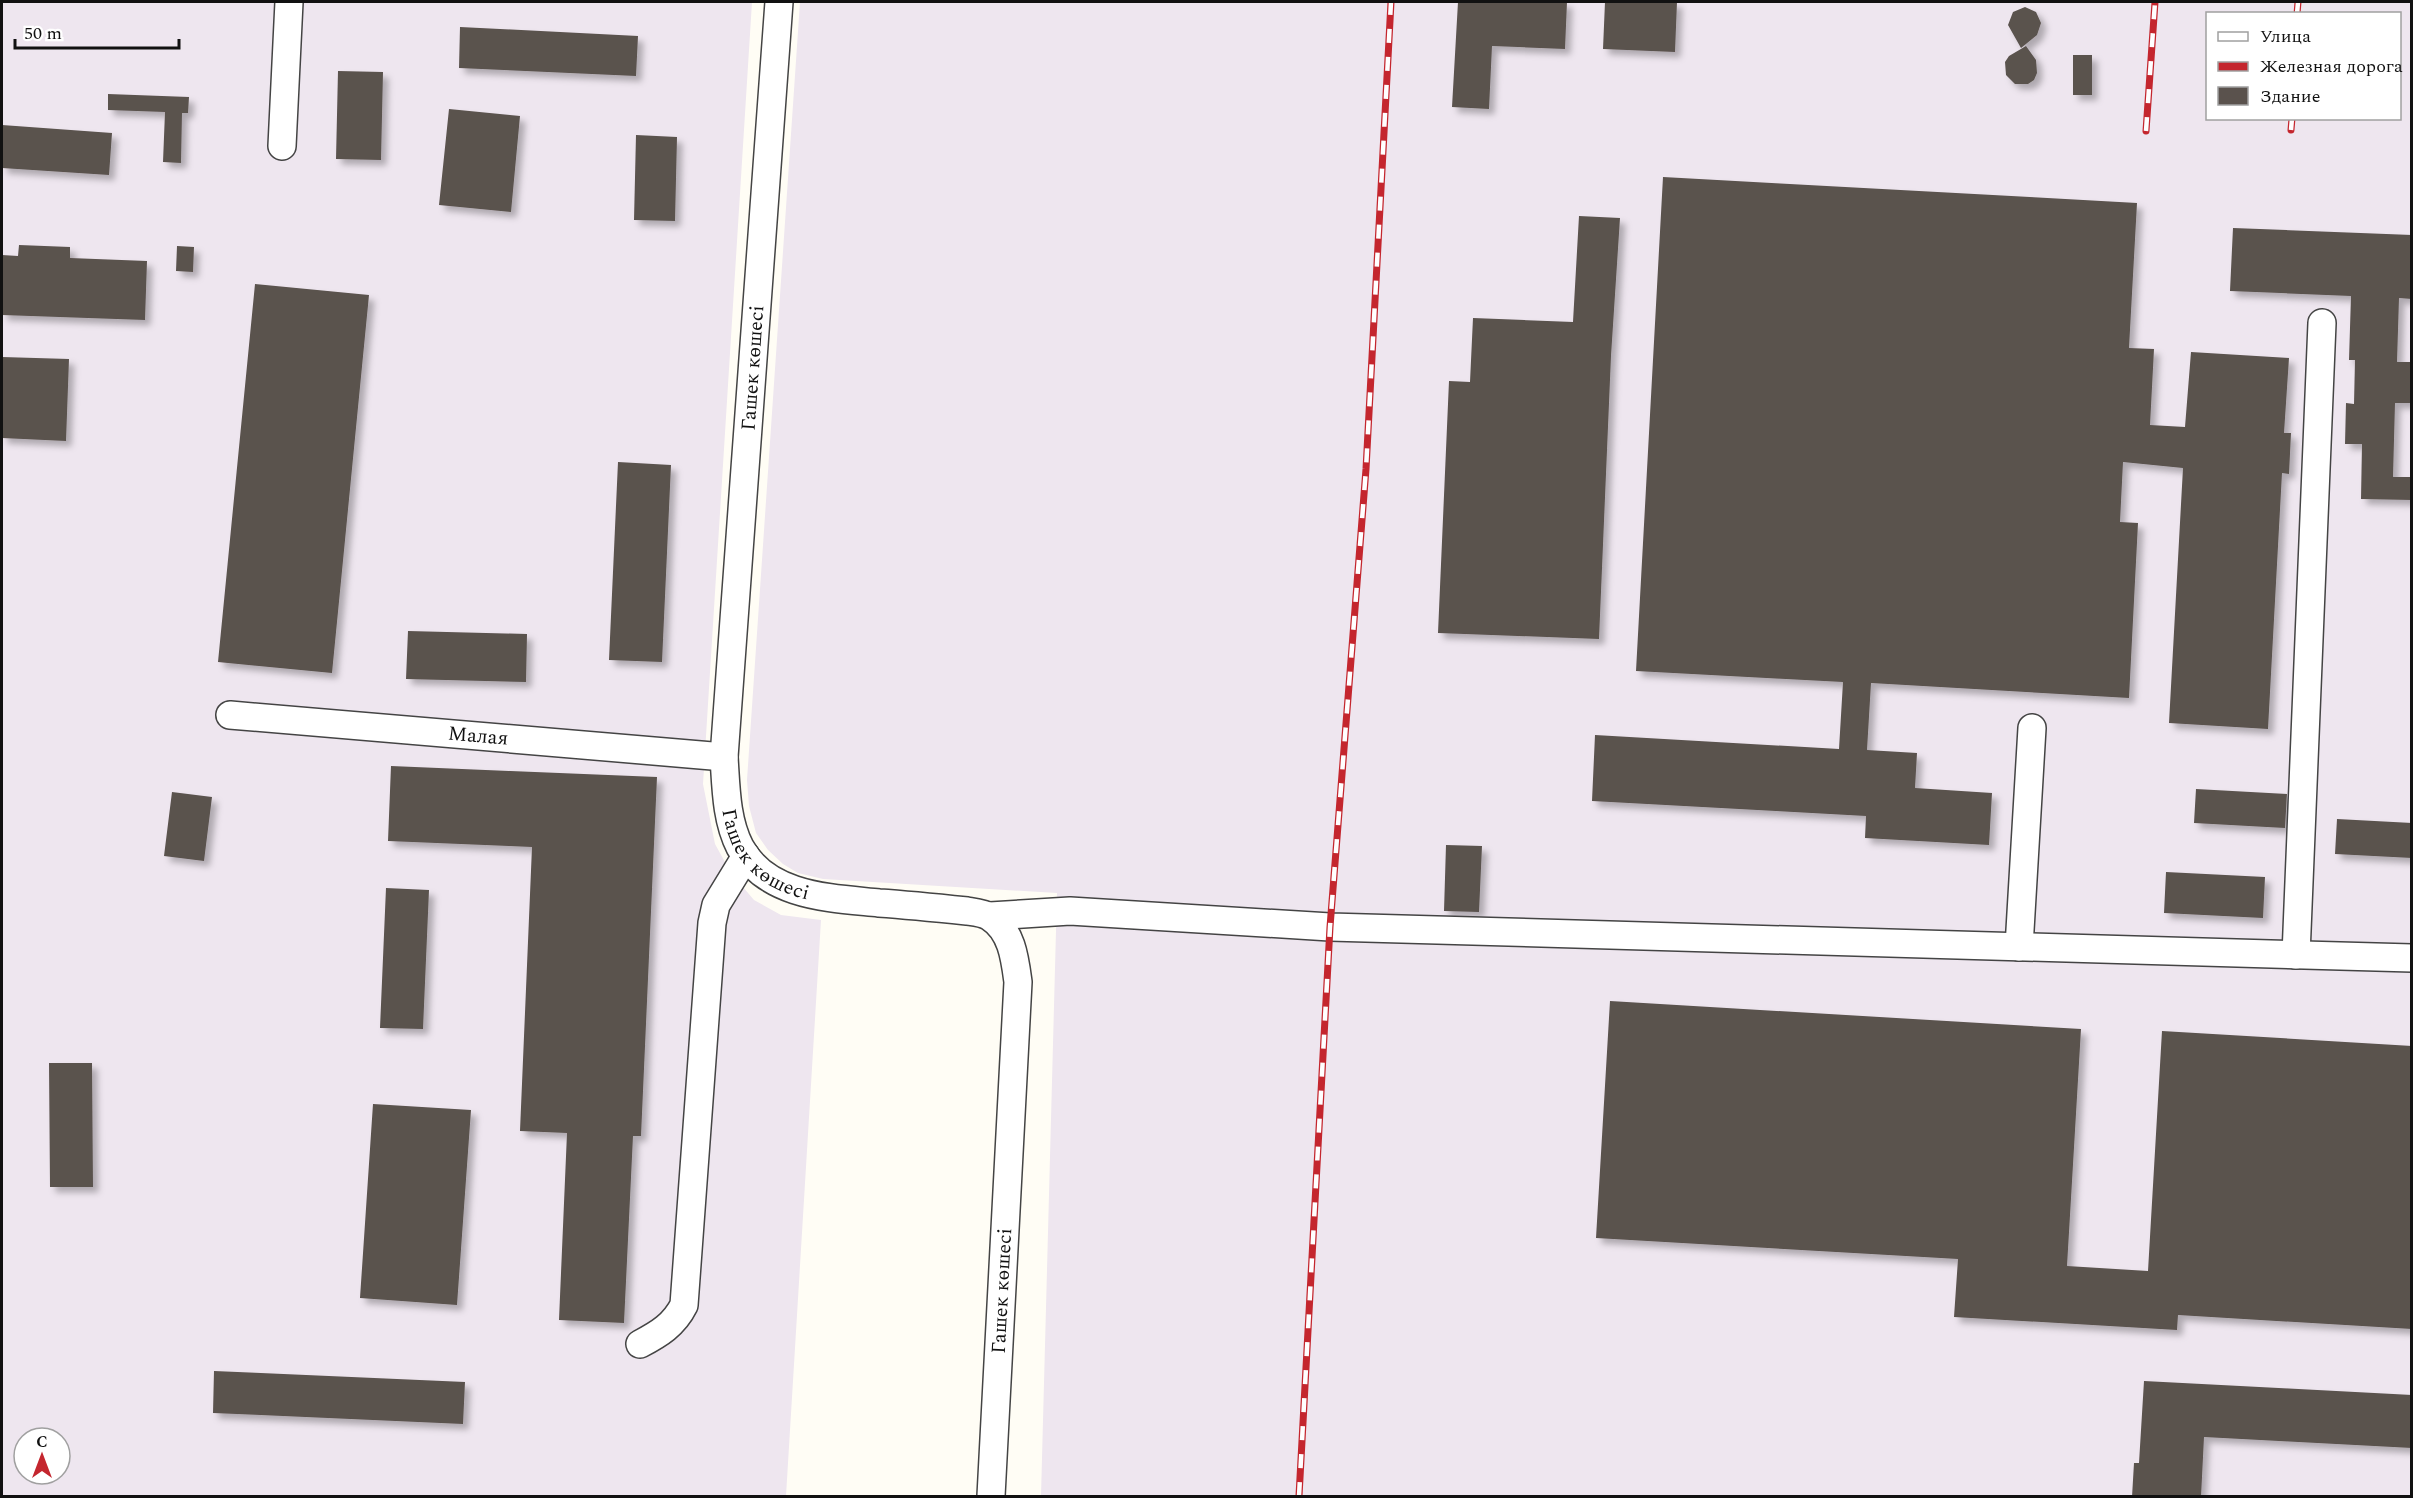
<svg xmlns="http://www.w3.org/2000/svg" width="2413" height="1498" font-family="Spectral,serif">
	<defs>
		<filter id="shadow"><feDropShadow dx="5.5" dy="5.5" stdDeviation="3" flood-color="#0004"/></filter>
	</defs>
	<rect width="100%" height="100%" fill="#fffdf5"/>
	<path fill="#eee6ef" fill-rule="evenodd" d="M2,2H752L703,784L715,844L731,873L754,900L781,915L821,920L786,1496H2ZM24,1438H60V1474H24Z
		M800,2H2411V1496H1041L1057,893L823,879L798,873L783,864L768,850L756,833L749,806L747,780ZM2208,14H2400V118H2208Z"/>
	<path fill="#5a524d" filter="url(#shadow)" d="M1458,2H1567L1565,49L1492,46L1489,109L1452,107Z
		M1605,2H1677L1675,52L1603,49Z
		M2025,7L2036,12L2041,23L2037,35L2021,48L2008,25L2013,12Z
		M460,27L638,36L636,76L459,68Z
		M2026,46L2036,60L2037,73L2034,80L2028,84H2015L2006,75L2005,62L2009,56Z
		M2073,55H2092V95H2073Z
		M338,71L383,72L381,160L336,159Z
		M108,94L189,97L188,113H182L181,163L163,162L165,112L108,110Z
		M449,109L520,116L511,212L439,205Z
		M2,125L112,133L109,175L2,168Z
		M636,135L677,137L675,221L634,220Z
		M1663,177L2137,203L2129,348L2154,349L2150,425L2185,427L2191,352L2289,358L2284,433H2291L2289,474L2282,473L2268,729L2169,723L2183,468L2123,462L2120,522L2138,523L2129,698L1871,683L1867,750L1917,753L1915,788L1992,793L1989,845L1865,838L1866,816L1592,801L1595,735L1839,749L1843,682L1636,671Z
		M1579,216L1620,218L1611,356L1599,639L1438,633L1449,381L1470,382L1473,318L1573,322Z
		M2233,228L2412,235V299L2399,298L2397,362H2412V403H2395L2393,477H2412V500L2361,499L2362,444H2345L2346,403L2354,404L2355,360H2349L2351,296L2230,291Z
		M19,245L70,247V258L147,261L145,320L2,315V255L18,256Z
		M177,246L194,247L193,272L176,271Z
		M255,284L369,295L332,673L218,662Z
		M2,357L69,359L66,441L2,438Z
		M618,462L671,465L662,662L609,660Z
		M408,631L527,634L526,682L406,679Z
		M391,766L657,777L641,1136H633L624,1323L559,1320L567,1133L520,1131L532,847L388,841Z
		M2196,789L2287,794L2285,828L2194,823Z
		M172,792L212,797L204,861L164,856Z
		M2337,819L2412,823V858L2335,854Z
		M1446,845L1482,846L1479,912L1444,911Z
		M2166,872L2265,877L2263,918L2164,913Z
		M386,888L429,890L423,1029L380,1028Z
		M1610,1001L2081,1029L2067,1266L2148,1271L2162,1031L2412,1046V1329L2178,1315L2177,1330L1954,1317L1958,1259L1596,1238Z
		M49,1063H92L93,1187H50Z
		M373,1104L471,1110L457,1305L360,1298Z
		M214,1371L465,1382L463,1424L213,1413Z
		M2144,1381L2412,1395V1448L2204,1437L2201,1497H2132L2134,1463H2139Z"/>
	<g fill="none" stroke-linecap="round" stroke-linejoin="round">
		<defs>
			<g id="minor">
				<path id="s1" d="M779,2L724,757C726,787 726,820 740,847C767,897 831,898 879,903C908,905 938,908 967,911C973,912 984,913 990,917C1012,931 1015,959 1018,982L991,1496"/>
				<path d="M282,146L289,2"/>
				<path id="s2" d="M230,715L724,757"/>
				<path d="M990,916L1070,911L1330,927L2412,958"/>
				<path d="M2019,947L2032,728"/>
				<path d="M2296,955L2322,323"/>
				<path d="M640,1344C659,1334 674,1325 684,1305L712,923L716,905L746,856"/>
			</g>
		</defs>
		<use href="#minor" stroke="#444" stroke-width="30"/>
		<use href="#minor" stroke="#fff" stroke-width="27"/>
		<defs>
			<path id="rail" d="M2297,14L2298,2
				M2291,130L2292,118
				M2146,131L2155,2
				M1299,1496L1330,927L1366,469L1391,2"/>
		</defs>
		<use href="#rail" stroke="#c4262e" stroke-width="7"/>
		<use href="#rail" stroke="#fff" stroke-width="4.5" stroke-dasharray="14" stroke-linecap="butt"/>
	</g>
	<g text-anchor="middle" dominant-baseline="central" stroke-width="6" stroke-linejoin="round" paint-order="stroke">
		<g font-size="20" fill="#111" stroke="#fff">
			<text transform="translate(753 368) rotate(-86)">Гашек көшесі</text>
			<text stroke="none"><textPath href="#s2" startOffset="249">Малая</textPath></text>
			<text stroke="none"><textPath href="#s1" startOffset="872">Гашек көшесі</textPath></text>
			<text transform="translate(1002 1291) rotate(-87)">Гашек көшесі</text>
		</g>
	</g>
	<rect width="2413" height="1498" fill="none" stroke="#111111" stroke-width="6"/>
	<rect x="2206" y="12" width="195" height="108" fill="#ffffff" stroke="#a0a0a0" stroke-width="1.5"/>
	<rect x="2218" y="32" width="30" height="9" fill="#ffffff" stroke="#a0a0a0" stroke-width="1.5"/>
	<text x="2260" y="42" font-size="18" fill="#111111">Улица</text>
	<rect x="2218" y="62" width="30" height="9" fill="#c4262e" stroke="#a0a0a0" stroke-width="1.5"/>
	<text x="2260" y="72" font-size="18" fill="#111111">Железная дорога</text>
	<rect x="2218" y="87" width="30" height="18" fill="#5a524d" stroke="#a0a0a0" stroke-width="1.5"/>
	<text x="2260" y="102" font-size="18" fill="#111111">Здание</text>
	<g transform="translate(42 1456)"><circle r="28" fill="#ffffff" stroke="#a0a0a0" stroke-width="1.5"/>
	<path d="M0-4.5L10 22L0 15L-10 22Z" fill="#c4262e"/>
	<text y="-9" font-size="16" font-weight="bold" text-anchor="middle" fill="#111111">С</text>
	</g>
	<path d="M15 39v9h164v-9" fill="none" stroke="#111111" stroke-width="3"/>
	<text x="24" y="39" font-size="18" fill="#111111" stroke="#ffffff" stroke-width="4.5" paint-order="stroke">50 m</text>
</svg>
